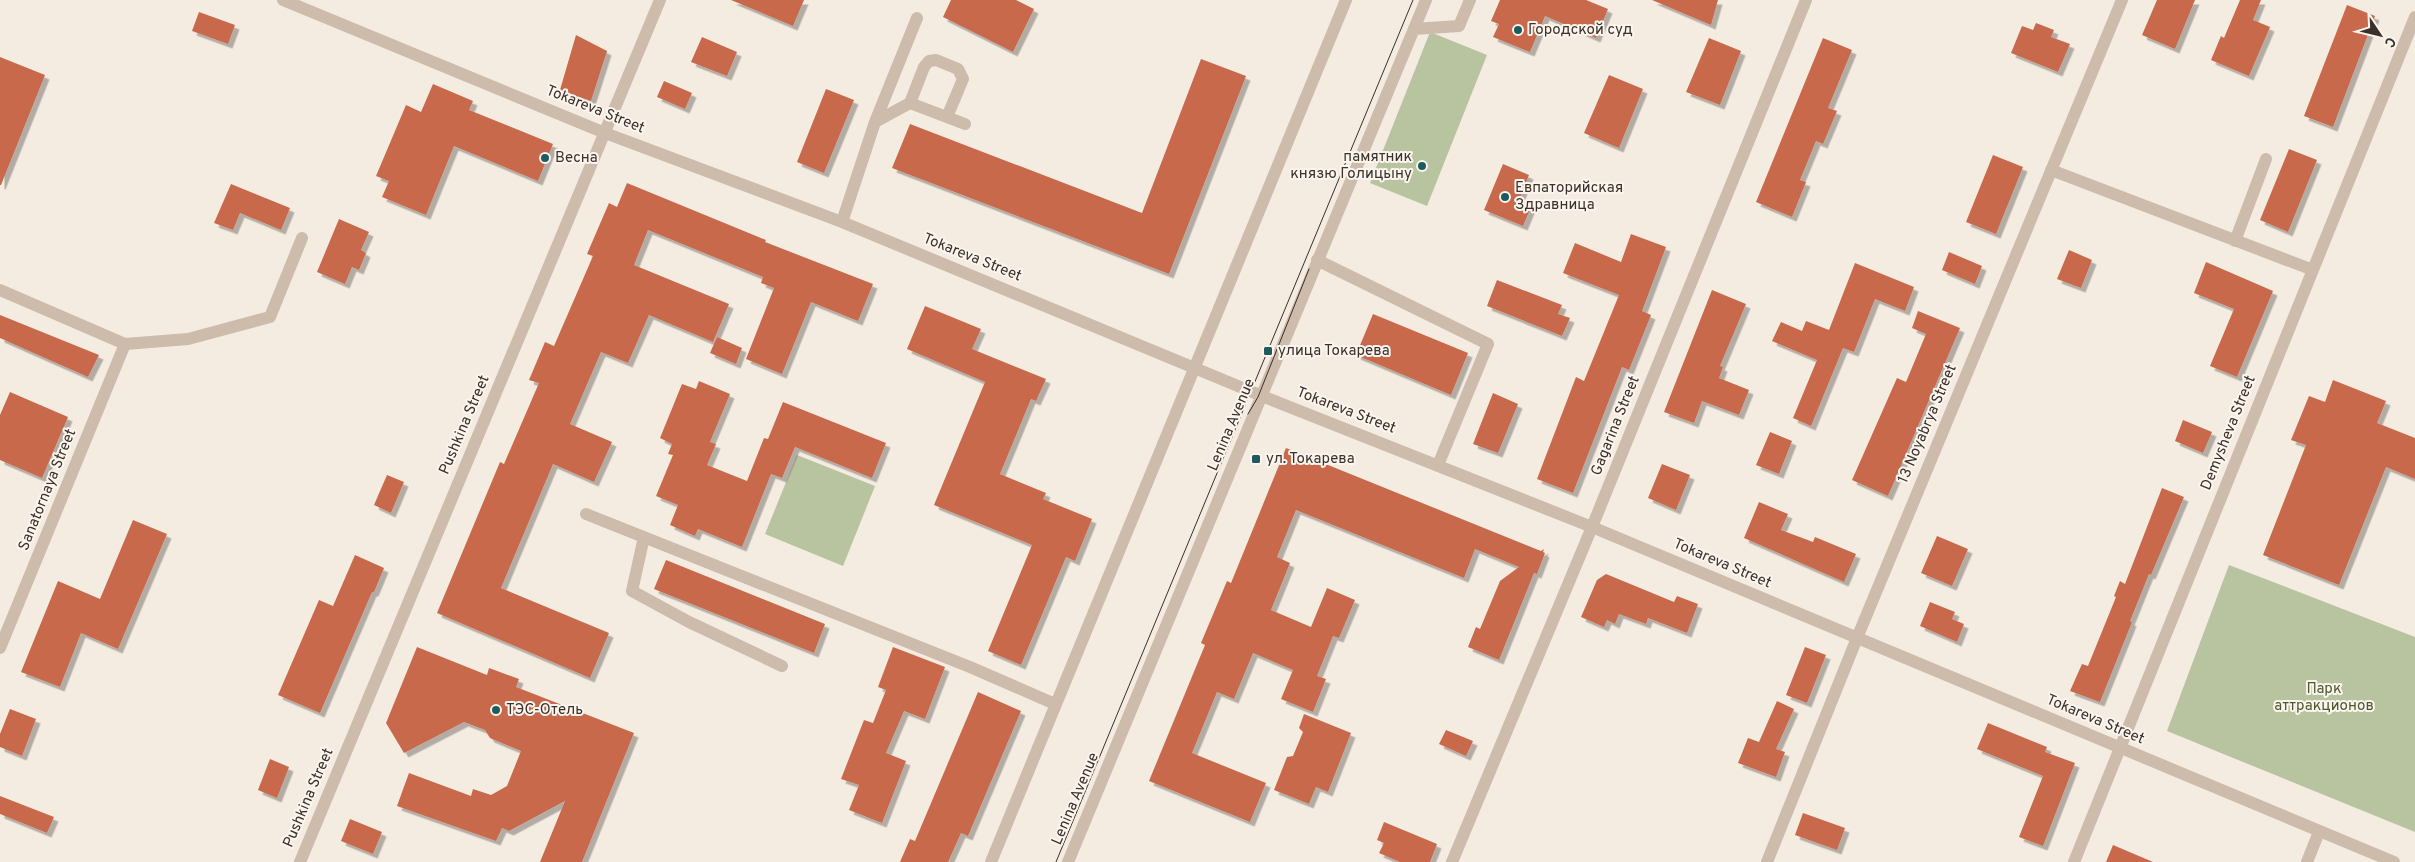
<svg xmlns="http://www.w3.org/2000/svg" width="2415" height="862" font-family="Overpass,sans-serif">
	<defs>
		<filter id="shadow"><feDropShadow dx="4.5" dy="4.5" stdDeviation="0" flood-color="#0004"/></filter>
	</defs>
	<rect width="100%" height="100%" fill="#f4ebe1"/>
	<path fill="#b8c4a0" d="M1430,32L1487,55L1427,206L1370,183Z
		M797,455L875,486L843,566L765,534Z
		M2229,565L2415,637V832L2167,731Z"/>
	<path fill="#c8694b" filter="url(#shadow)" d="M731,0H804L793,26Z
		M951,0H1016L1034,9L1013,52L943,17Z
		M1500,0H1586L1608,9L1596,38L1545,16L1530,52L1493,37L1499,24L1491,21Z
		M1652,0H1718L1711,25Z
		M2157,0H2195L2175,49L2142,35Z
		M2240,0H2261L2253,20L2270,27L2249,76L2211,60L2221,36L2224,38Z
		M2347,5L2375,16L2333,127L2304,116Z
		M199,12L235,25L228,44L192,31Z
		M2036,23L2054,30L2051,37L2070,44L2058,72L2011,53L2022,26L2033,30Z
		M576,35L607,51L591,101L560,90Z
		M702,37L737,52L727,76L691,62Z
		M1709,38L1741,51L1720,105L1686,92Z
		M1823,38L1852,50L1828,108L1837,111L1823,144L1816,141L1800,180L1806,182L1792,217L1756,202Z
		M0,57L45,75L1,185H0Z
		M1201,59L1246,76L1169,274L892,168L910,124L1142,213Z
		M1609,75L1643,89L1619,148L1584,133Z
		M664,81L692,93L685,109L657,97Z
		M433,84L473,101L469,110L553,144L538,181L454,146L426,215L382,197L389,181L376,176L406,105L421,112Z
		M826,89L854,100L824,173L797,162Z
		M2289,149L2317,160L2288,232L2260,220Z
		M1993,155L2023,167L1996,234L1966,222Z
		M1503,164L1529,175L1518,202L1531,207L1523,226L1484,210Z
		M627,183L766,240L765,242L873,284L858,321L811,302L782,374L746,359L774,288L761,283L763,277L648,230L634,265L729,304L713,342L649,315L628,363L601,352L570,424L612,442L594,482L553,464L501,588L609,633L590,678L437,613L500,462L504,464L539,383L529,380L545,342L554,346L593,256L587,254L609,203L617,207Z
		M231,184L290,208L281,230L240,213L233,230L214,223Z
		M339,219L369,232L361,250L366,253L359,270L352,267L345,284L317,272Z
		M1631,234L1666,247L1642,311L1651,315L1629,370L1622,367L1573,493L1537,479L1576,377L1584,381L1619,295L1563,273L1575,243L1621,262Z
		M2069,250L2092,260L2081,288L2057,279Z
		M1949,252L1982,266L1975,284L1942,270Z
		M2206,262L2273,291L2237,377L2210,366L2234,309L2194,293Z
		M1855,263L1914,287L1905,311L1875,299L1854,352L1843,348L1811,426L1793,418L1817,360L1772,341L1781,322L1802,331L1806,321L1829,330Z
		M1497,280L1562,305L1558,314L1570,318L1562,336L1487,306Z
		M1712,290L1746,304L1720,366L1723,367L1719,378L1749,390L1739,415L1702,401L1694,423L1664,412Z
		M925,306L981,329L972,349L1046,379L1036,401L1031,399L1000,474L1046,493L1043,499L1092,519L1075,561L1066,557L1021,665L988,651L1032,545L934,505L985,382L907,349Z
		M1918,311L1960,328L1888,496L1852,480L1897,378L1906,382L1926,334L1912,328Z
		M1373,314L1468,353L1451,395L1356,355Z
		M0,315L99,355L88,377L0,338Z
		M717,337L742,348L736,364L710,353Z
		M2333,380L2386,401L2377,423L2415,438V479L2386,467L2339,585L2263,555L2306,445L2291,440L2309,396L2325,402Z
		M699,381L730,394L710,442L716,444L707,465L747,481L764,438L768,439L783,402L886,443L872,478L795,447L782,478L771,474L742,547L698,529L695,536L670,525L678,505L656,496L673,455L668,454L672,444L660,438L682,384L696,389Z
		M10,392L68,417L42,478L0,460V415Z
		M1493,393L1518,404L1498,453L1473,444Z
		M2183,420L2212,432L2203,453L2175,441Z
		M1770,432L1792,441L1779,474L1756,465Z
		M1286,448L1541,551L1544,549L1543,552L1545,553L1537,574L1534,573L1499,660L1468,647L1476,627L1480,629L1500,581L1519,567L1475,549L1464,578L1296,510L1277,557L1290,563L1271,610L1311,627L1327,588L1355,600L1339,638L1333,636L1317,676L1326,679L1313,712L1281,699L1293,670L1253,653L1234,699L1217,692L1192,753L1266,783L1250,822L1149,781L1205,645L1201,643L1227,581L1231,583Z
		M1662,464L1690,475L1676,510L1648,498Z
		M387,475L404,482L391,513L374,505Z
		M2162,488L2184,497L2151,575L2149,574L2130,621L2132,622L2100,702L2070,691L2082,664L2088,666L2116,597L2114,596L2120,581L2125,584Z
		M1759,502L1788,514L1781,530L1813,542L1815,537L1856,554L1844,582L1744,538Z
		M133,520L167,534L118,649L81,633L60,687L21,672L58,581L100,599Z
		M1937,536L1968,549L1952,586L1921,573Z
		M355,555L384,568L374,592H372L320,713L278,695L319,600L333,606Z
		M666,560L825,624L814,653L654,589Z
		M1606,574L1674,602L1677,596L1698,604L1687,633L1648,618L1646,624L1619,614L1615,624L1607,620L1604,627L1581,617L1597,580Z
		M1930,602L1955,612L1952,619L1964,624L1957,642L1920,626Z
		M417,647L487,675L489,668L519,679L516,687L634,733L582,862H540L565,801L509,831L502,828L496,841L397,806L409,773L471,796L473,789L491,795L507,786L521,751L490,738L485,730L464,722L404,753L386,723Z
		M893,647L945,667L925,719L904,711L886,753L906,761L882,823L849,810L859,785L841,779L864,720L873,723L886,690L878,687Z
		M1805,647L1826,655L1807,703L1786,695Z
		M978,692L1021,711L968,836L961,833L948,862H900L910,839L915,841Z
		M1777,701L1794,709L1776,749L1785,752L1776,777L1738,763L1748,738L1759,742Z
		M10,709L36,719L22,756L0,747V734Z
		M1304,714L1351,733L1328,792L1316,787L1309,804L1274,790L1287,757L1293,756L1303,732L1299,728Z
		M1988,723L2047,747L2045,752L2075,763L2043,846L2019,837L2043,776L1977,749Z
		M1446,730L1473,741L1466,756L1439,744Z
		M270,759L289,767L277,798L258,790Z
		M0,796L54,817L47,833L0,814Z
		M1803,813L1845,828L1837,850L1795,835Z
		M350,819L382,832L373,854L341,841Z
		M1384,822L1437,844L1430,862H1400L1379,853L1384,843L1377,840Z
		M2113,845L2153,862H2106Z"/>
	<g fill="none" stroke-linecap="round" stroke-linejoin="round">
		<path stroke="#cdbbac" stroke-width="12" d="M283,0L605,133L842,222L1262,396L1592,527L2394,862
			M1414,29L1459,26L1470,0
			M910,103L924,67L929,61L936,60L958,69L963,79L947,117
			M875,122L917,18
			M2051,170L2313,270
			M842,222L875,122L910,103L965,124
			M2235,241L2266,159
			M1317,260L1488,344L1438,465
			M0,290L125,344L188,339L270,317L302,238
			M586,514L970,667L1055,704
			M644,537L632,591L689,622L782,666
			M0,648L125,344
			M300,862L660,0
			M991,862L1346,0
			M1068,862L1426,0
			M1452,862L1592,527L1806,0
			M1767,862L1857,638L2122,0
			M2074,862L2415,17
			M2307,862L2319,832"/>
		<path stroke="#3b302b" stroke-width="1" d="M1248,414L1258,397L1309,269
			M1056,862L1413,0"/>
	</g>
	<g fill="#1f5a5e" stroke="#fbf5ee" stroke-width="2">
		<circle cx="1518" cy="30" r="5"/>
		<circle cx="545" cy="158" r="5"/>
		<circle cx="1422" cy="166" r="5"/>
		<circle cx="1505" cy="197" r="5"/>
		<rect x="1263" y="346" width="10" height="10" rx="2.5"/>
		<rect x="1251" y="454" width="10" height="10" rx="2.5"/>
		<circle cx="496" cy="710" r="5"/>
	</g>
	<g text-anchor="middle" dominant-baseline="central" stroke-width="4" stroke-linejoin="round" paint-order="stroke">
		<g font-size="15" fill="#3b302b" stroke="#fbf5ee" text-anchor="start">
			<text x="1528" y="30">Городской суд</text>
			<text x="1412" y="157" text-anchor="end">памятник<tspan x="1412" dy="17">князю Голицыну</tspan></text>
			<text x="555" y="158">Весна</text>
			<text x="1515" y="188">Евпаторийская<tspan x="1515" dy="17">Здравница</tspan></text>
			<text x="1278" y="351">улица Токарева</text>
			<text x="1266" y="459">ул. Токарева</text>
			<text x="506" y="710">ТЭС-Отель</text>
		</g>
		<g font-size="15" fill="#3b302b" stroke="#fbf5ee">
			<text transform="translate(595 110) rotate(22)">Tokareva Street</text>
			<text transform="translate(972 258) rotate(22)">Tokareva Street</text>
			<text transform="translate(1346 411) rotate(21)">Tokareva Street</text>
			<text transform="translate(1928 424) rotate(-67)">13 Noyabrya Street</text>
			<text transform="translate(465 425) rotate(-67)">Pushkina Street</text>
			<text transform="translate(1232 425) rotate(-67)">Lenina Avenue</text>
			<text transform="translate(1616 426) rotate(-68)">Gagarina Street</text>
			<text transform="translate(2229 433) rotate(-68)">Demysheva Street</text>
			<text transform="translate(48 490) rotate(-68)">Sanatornaya Street</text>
			<text transform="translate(1722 564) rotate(23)">Tokareva Street</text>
			<text transform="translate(2095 720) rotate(23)">Tokareva Street</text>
			<text transform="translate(309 798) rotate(-67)">Pushkina Street</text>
			<text transform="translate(1076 799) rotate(-67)">Lenina Avenue</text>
		</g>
		<g font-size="15" fill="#4a5a2e" stroke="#fbf5ee">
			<text x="2324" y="689">Парк<tspan x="2324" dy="17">аттракционов</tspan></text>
		</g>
	</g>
	<g transform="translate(2380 35) rotate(125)" stroke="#fbf5ee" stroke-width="4" paint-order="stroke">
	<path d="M0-4L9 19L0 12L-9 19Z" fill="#3b302b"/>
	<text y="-8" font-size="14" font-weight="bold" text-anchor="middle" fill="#3b302b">С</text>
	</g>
</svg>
